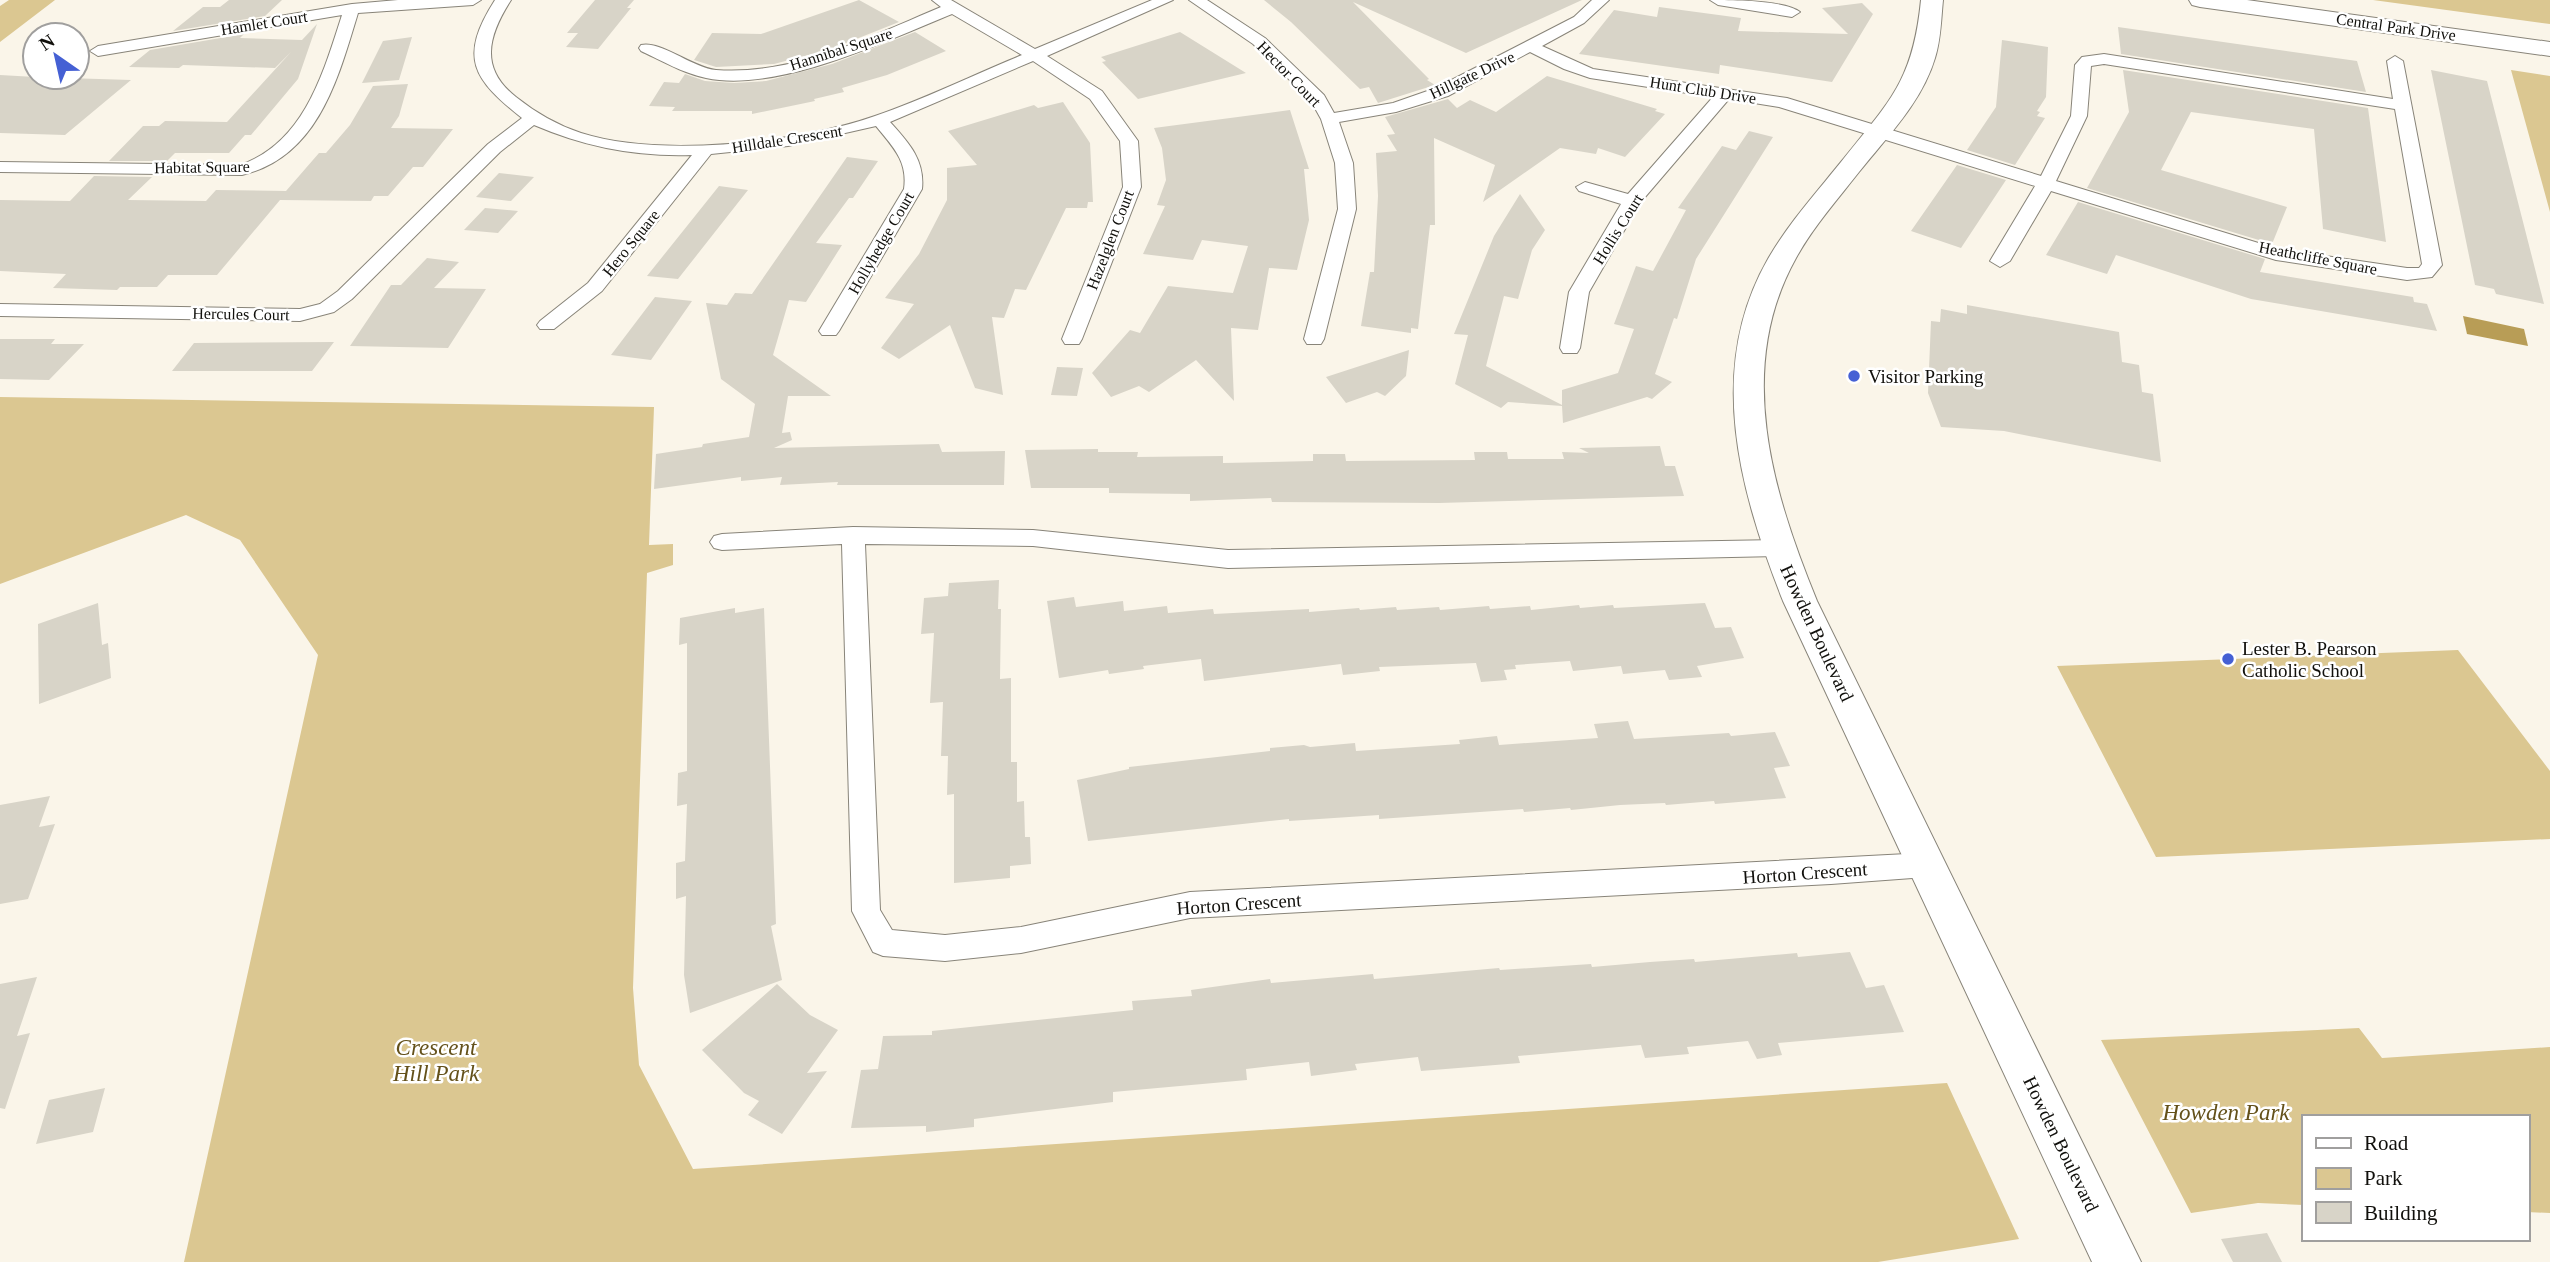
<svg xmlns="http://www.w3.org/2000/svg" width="2550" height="1262" font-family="'Times New Roman',serif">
	<rect width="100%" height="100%" fill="#faf5e9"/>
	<path fill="#dbc791" d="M9,0H55L0,42V6Z
		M2373,0H2550V24Z
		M2511,70L2550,76V212Z
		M0,397L654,407L649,545L673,544V565L647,573L633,988L639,1065L693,1169L1947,1083L2019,1239L1878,1262H184L318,655L240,540L186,515L0,584Z
		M2458,650L2550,771V839L2156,857L2057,666Z
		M2359,1028L2382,1058L2550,1047V1213L2527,1212V1117H2303V1205L2258,1203L2191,1213L2101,1040Z"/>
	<path fill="#b89d56" d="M2463,316L2524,329L2528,346L2467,334Z"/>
	<path fill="#d8d4c8" d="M229,0H282L265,16L173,31L203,7H220Z
		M595,0H634L627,8H631L598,49L566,47L578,33H567Z
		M859,0L899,22L831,49L774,64L716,67L694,60L712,33L761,34Z
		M1264,0H1582L1466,53L1353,2L1429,79L1427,80L1435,85L1378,103L1369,87L1360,89L1291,22Z
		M1862,3L1873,14L1832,82L1720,65L1719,74L1579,54L1614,10L1657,17L1659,7L1741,18L1738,31L1848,34L1822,8Z
		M317,24L298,79L251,135H245L229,153H175L167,161H109L143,126H159L165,121L227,122L291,52L275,68L183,65L179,68L129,67L150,50L244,34L240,38L302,40Z
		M2118,27L2357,61L2366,92L2121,54Z
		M915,32L946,51L887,75L842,88L844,92L814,99L815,101L752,114V111H672L675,107L649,106L664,82L679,83L685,74L705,81L734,83L766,81L832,64Z
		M1180,32L1246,73L1138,99L1102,62L1106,61L1101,57Z
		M412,37L399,80L362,83L383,41Z
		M2002,40L2048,47L2046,97L2037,111L2040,112L2037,116L2045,118L2015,165L1967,150L1996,107Z
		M2123,70L2368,108L2386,242L2323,229L2314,129L2191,112L2161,170L2287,207L2272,244L2087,188L2129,112Z
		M2431,70L2487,81L2544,304L2496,294L2494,289L2475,285Z
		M0,75L35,77L131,80L65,135L0,133Z
		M1547,76L1657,109L1655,111L1665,114L1625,157L1598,148L1596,154L1560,148L1483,202L1495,165L1434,138L1435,225H1430L1418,329L1411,328V333L1361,326L1370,272H1374L1378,196L1376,153L1397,151L1387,135L1395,134L1385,117L1448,99L1457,108L1470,100L1496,112Z
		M408,84L399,116L391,128L453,129L423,167H413L388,196H374L371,201L280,200L217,275H168L157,287H120L117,290L53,288L66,274L0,271V200L70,201L94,176L152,177L128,200L206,201L216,190L286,191L319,153H326L350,125L373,86Z
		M1063,102L1090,143L1093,202H1088L1087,208H1066L1026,290L1015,289L1004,318L992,317L1003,395L975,388L950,325L899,359L881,348L914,304L885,298L919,254L947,200V168L977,165L948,131L1034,105L1038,108Z
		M1290,110L1309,169H1304L1309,220L1297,270L1269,268L1258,330L1231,328L1234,401L1196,360L1149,392L1139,386L1111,397L1092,373L1130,330L1140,333L1168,286L1233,293L1248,246L1202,240L1193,260L1143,254L1165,206L1157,205L1166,180L1162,148L1154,128Z
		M1749,131L1773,137L1696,259L1677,319L1674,318L1655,374L1672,382L1652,399L1647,397L1563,423L1562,406L1508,402L1501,408L1455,384L1468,335L1454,334L1494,236L1520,194L1545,230L1532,250L1518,299L1504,296L1486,366L1562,405V390L1618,373L1634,329L1614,324L1636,266L1653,271L1686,210L1678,208L1722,146L1736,150Z
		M847,157L878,161L853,198H849L816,243L842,245L806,302L789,300L773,355L831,396H788L782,433L790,432L792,440L774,448L939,444L942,452L1005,451L1004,485H837L838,482L780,485L782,477L741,481V477L654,489L656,454L702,447L703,444L749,437L755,404L721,379L706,303L727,305L735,293L752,294Z
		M1957,165L2006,180L1961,248L1911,231Z
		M499,173L534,177L511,201L476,197Z
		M719,186L748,190L678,279L647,276Z
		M2078,202L2265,259L2260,272L2413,297L2414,302L2427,304L2437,331L2251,299L2116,255L2107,274L2046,255Z
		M485,208L518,211L498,233L464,230Z
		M427,258L459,262L434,288L486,289L448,348L350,346L391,285H401Z
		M655,297L692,301L651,360L611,355Z
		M1967,305L2119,332L2122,362L2139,365L2142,392L2153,394L2161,462L2004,431L1941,427L1928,393L1931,321L1940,322L1941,309L1967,314Z
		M0,339H55L51,344H84L49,380L0,379Z
		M334,342L312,371H172L194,343Z
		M1409,350L1406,376L1385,396L1377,392L1346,403L1326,377Z
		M1057,367L1083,368L1077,396L1051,395Z
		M1660,446L1665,466H1675L1684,496L1439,503L1272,502L1271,498L1190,501V494L1109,493V488H1031L1025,450L1098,449V452H1138L1137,457L1223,456V463L1313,461V454H1345L1346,461L1475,460L1474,452H1507L1508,459H1564L1562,452L1589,453L1579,448Z
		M999,580L998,609H1001L1000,679L1011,678V762H1017V802L1024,801L1025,837H1030L1031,864L1010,866V878L954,883V794L947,795L948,756H941L943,702L930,703L934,633L921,634L924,598L948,596L949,583Z
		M1074,597L1076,607L1123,601L1124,611L1167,606L1168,613L1213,609L1214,614L1309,609V612L1359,608L1360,610L1396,607L1397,610L1439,607L1440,610L1489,606L1490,609L1530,606L1531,610L1579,605L1580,608L1613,605L1614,608L1705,603L1715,628L1731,627L1744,658L1697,666L1702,677L1669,680L1665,670L1623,674L1621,666L1573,671L1570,661L1515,665L1516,669L1504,670L1507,680L1481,682L1476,663L1379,667L1380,671L1343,675L1341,664L1204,681L1201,659L1143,666L1144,669L1109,674L1108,670L1059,678L1047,601Z
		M98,603L102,645L108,643L111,678L39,704L38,624Z
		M735,608V613L764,608L776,924L771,926L782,980L690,1013L684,975L686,896L676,899V863L685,861L687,804L677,806L678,773L687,771V643L679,645L680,618Z
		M1628,721L1634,739L1729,733L1731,736L1775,732L1790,766L1774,768L1786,798L1715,804L1714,801L1666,805L1665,803L1620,805L1571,810L1570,808L1524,812L1523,809L1379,819V815L1289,821V819L1088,841L1077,780L1129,769V767L1270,751V748L1304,745L1310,747L1355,743L1356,751L1460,744L1459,740L1497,736L1499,745L1598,738L1594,724Z
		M50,796L39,827L55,824L28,899L0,904V805Z
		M1850,952L1866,988L1884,985L1904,1032L1778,1043L1782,1055L1757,1059L1748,1041L1687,1047L1689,1054L1645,1058L1641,1045L1518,1056L1520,1063L1421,1071L1418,1057L1355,1064L1357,1070L1311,1076L1309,1062L1246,1069L1247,1080L1113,1092V1102L974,1119V1127L926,1132V1126L851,1128L861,1070L878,1069L883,1036L932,1035V1031L1133,1010L1132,1001L1192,996L1191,990L1270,979L1271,983L1373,974L1374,979L1499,968L1500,970L1591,964L1592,967L1650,962L1694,959L1695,962L1797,953L1798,957Z
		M37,977L17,1036L30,1033L5,1109L0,1108V984Z
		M777,984L810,1015L838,1030L807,1073L827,1071L782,1134L748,1115L759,1101L744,1093L702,1050Z
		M105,1088L93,1132L36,1144L49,1100Z
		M2267,1233L2282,1262H2233L2221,1239Z"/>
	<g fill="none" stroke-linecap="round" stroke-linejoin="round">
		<defs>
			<path id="street" d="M398,0H481L473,5L358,13C338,79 318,157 242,175L0,172V162L240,165C304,143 323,74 342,15L98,56L90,51L98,46L352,4Z
				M495,0H511C488,36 479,68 516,97C536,113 557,125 581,133C659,158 798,143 875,116C925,99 973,75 1022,55L952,14C886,41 777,93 706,78C683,73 662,61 641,51L639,48L641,45C660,40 693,68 716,70C794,76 871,36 941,7L932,0H951L1035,49L1152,0H1173L1047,56L1102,91L1138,141L1141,187L1082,339L1079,344H1065L1062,339L1123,187L1120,141L1090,99L1033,61L890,122C909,143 925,160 922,189L839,331L836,335H822L819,331L904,189C908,161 893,147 876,126L788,146L711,154L602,291L554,329H540L537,325L540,321L588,283L692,155C637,157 585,147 534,125L500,152L352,299L334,312L300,321L0,316V304L300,309L320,304L338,291L488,144L522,118C473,79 458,58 495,0Z
				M1189,0H1207L1265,38L1324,95L1334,113L1393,103L1436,88L1574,17L1592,0H1609L1584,23L1542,46L1593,69L1787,98L2041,176L2071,116L2075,65L2082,57L2104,54L2393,99L2387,61L2395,56L2403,61L2442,265L2432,277L2407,280L2276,260L2051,191L2010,261L2000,267L1990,261L2035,186L1779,107L1729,99L1640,203L1589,292L1580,348L1577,353H1563L1560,348L1569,292L1621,204L1579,191L1576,187L1585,182L1628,194L1713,97L1590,78L1564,69L1530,52L1448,96L1396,112L1339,122L1353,163L1356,209L1324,339L1321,344H1307L1304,339L1338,209L1335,163L1321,119L1311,101L1253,44ZM2104,64L2395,109L2422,264L2419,268H2407L2278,249L2056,181L2087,116L2091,66Z
				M1710,0C1731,0 1785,0 1800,12L1792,17L1718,5Z
				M853,527L1033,530L1228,550L1778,540L1786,542L1790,548L1786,554L1778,556L1228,568L1033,546L865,544L880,910L892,930L945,935L1021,927L1190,892L1926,853L1936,856L1940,865L1936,874L1926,877L1831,884L1190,918L1021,953L945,961L883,956L873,952L852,911L842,544L722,550L714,548L710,542L714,536L722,534Z"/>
			<path id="secondary" d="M1921,0H1943C1941,19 1941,39 1935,58C1922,102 1887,137 1859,172C1837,200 1813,227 1796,258C1734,369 1773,493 1817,601L2141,1262H2092L1783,601C1740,492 1705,369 1768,259C1788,224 1816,193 1841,162C1890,101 1913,81 1921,0Z
				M2189,0H2247L2550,42V56L2200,7L2192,5Z"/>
		</defs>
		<use href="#street" stroke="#888479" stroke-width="2"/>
		<use href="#secondary" stroke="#888479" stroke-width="2"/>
		<use href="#street" fill="#fff" fill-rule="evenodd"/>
		<use href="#secondary" fill="#fff" fill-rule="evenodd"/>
	</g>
	<g fill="#4560d4" stroke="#fff" stroke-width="2.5">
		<circle cx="1854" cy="376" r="7"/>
		<circle cx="2228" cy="659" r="7"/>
	</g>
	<g text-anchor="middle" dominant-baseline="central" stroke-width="5" stroke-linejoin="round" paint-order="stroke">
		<g font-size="16" fill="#11100c" stroke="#fff">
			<text transform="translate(264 23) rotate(-9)">Hamlet Court</text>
			<text transform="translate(2396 27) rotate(8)">Central Park Drive</text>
			<text transform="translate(841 49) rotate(-18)">Hannibal Square</text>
			<text transform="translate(1289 74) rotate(46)">Hector Court</text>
			<text transform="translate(1472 75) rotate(-25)">Hillgate Drive</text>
			<text transform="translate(1703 90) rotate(9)">Hunt Club Drive</text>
			<text transform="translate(787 139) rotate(-9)">Hilldale Crescent</text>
			<text transform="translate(202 167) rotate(-1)">Habitat Square</text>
			<text transform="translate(1618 229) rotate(-58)">Hollis Court</text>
			<text transform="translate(1110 240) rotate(-69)">Hazelglen Court</text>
			<text transform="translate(631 243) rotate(-51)">Hero Square</text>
			<text transform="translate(881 243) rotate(-60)">Hollyhedge Court</text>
			<text transform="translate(2318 258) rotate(11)">Heathcliffe Square</text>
			<text transform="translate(241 314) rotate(1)">Hercules Court</text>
		</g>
		<g font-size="19" fill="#11100c" stroke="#fff" text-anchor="start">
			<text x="1868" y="376">Visitor Parking</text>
			<text x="2242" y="648">Lester B. Pearson<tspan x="2242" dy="22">Catholic School</tspan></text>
		</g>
		<g font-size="19" fill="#11100c" stroke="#fff">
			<text transform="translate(1817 633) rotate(65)">Howden Boulevard</text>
			<text transform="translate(1805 873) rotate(-4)">Horton Crescent</text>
			<text transform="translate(1239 904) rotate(-4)">Horton Crescent</text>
			<text transform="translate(2061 1144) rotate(64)">Howden Boulevard</text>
		</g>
		<g font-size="23" font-style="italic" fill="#64511a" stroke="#fff">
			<text x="436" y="1047">Crescent<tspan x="436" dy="26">Hill Park</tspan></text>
			<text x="2226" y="1112">Howden Park</text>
		</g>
	</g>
	<rect x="2302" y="1115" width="228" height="126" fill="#ffffff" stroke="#a09f9e" stroke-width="2"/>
	<rect x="2316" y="1138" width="35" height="10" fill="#ffffff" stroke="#a09f9e" stroke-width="2"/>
	<text x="2364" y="1150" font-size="21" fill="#11100c">Road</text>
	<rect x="2316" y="1168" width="35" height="21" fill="#dbc791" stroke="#a09f9e" stroke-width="2"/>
	<text x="2364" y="1185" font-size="21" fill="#11100c">Park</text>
	<rect x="2316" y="1202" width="35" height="21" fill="#d8d4c8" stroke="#a09f9e" stroke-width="2"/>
	<text x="2364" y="1220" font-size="21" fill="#11100c">Building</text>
	<g transform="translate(56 56) rotate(326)"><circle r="33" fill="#ffffff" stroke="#a09f9e" stroke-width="2"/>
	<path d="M0-5L12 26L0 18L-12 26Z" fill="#4560d4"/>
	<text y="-10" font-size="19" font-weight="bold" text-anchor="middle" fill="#11100c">N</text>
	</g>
</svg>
